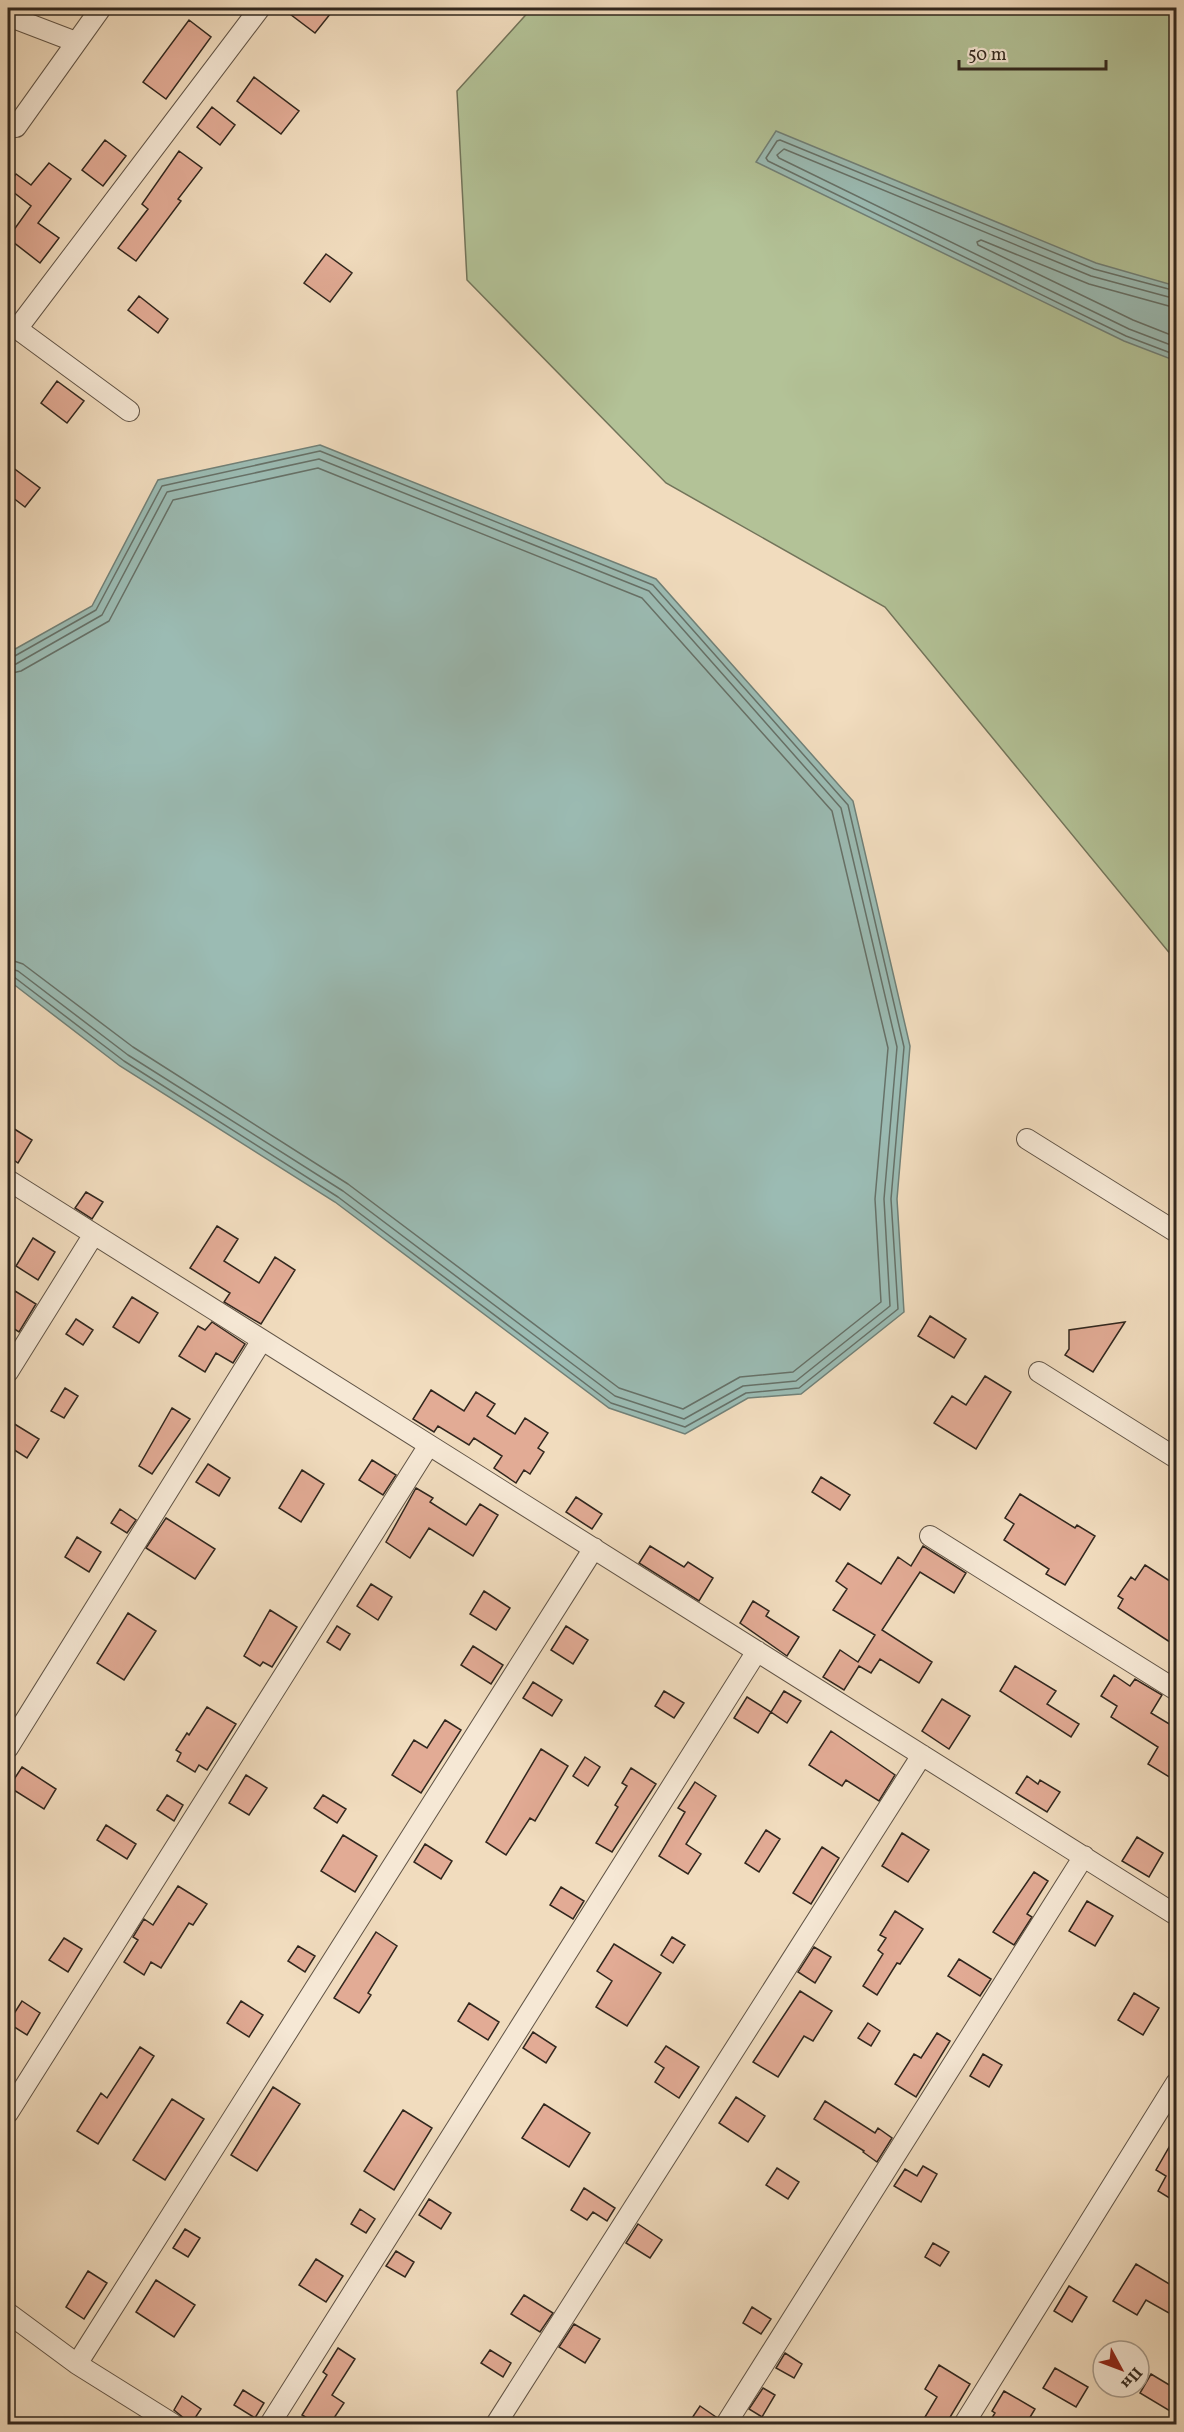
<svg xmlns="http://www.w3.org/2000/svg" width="1184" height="2432" font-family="Vollkorn,serif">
	<rect width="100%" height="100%" fill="#f1dcbe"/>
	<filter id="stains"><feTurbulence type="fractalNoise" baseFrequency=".00333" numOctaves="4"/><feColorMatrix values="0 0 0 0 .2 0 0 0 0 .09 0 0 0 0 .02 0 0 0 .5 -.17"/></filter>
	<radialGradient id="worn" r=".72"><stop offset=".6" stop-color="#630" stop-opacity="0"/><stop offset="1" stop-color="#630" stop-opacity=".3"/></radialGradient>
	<path fill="#b3c297" stroke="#72745a" stroke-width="1.5" d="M532,8H1176V961L885,607L666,483L467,280L457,91Z"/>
	<path fill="#9bbbb3" stroke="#718077" stroke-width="1.5" d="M776,131L1096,263L1176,286V361L1124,341L756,162Z
		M320,445L656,579L853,801L910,1046L897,1199L904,1312L801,1394L748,1398L685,1434L609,1408L335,1202L120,1066L8,980V653L92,606L158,480Z"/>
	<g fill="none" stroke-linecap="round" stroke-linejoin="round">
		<path stroke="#667168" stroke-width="1.5" d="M1176,291L1094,269L780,140L777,141L766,158L768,161L1126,336L1176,355
			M1176,299L1091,276L784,149L777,155L779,158L1129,329L1176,347
			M1176,308L1089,284L981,240L977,242L978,245L1133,320L1176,337
			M8,658L13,657L96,610L162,486L320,451L653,585L848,805L904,1047L891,1199L898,1309L799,1388L746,1393L685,1427L611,1403L338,1197L124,1061L14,977L8,976
			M8,665L16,664L102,615L167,492L319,459L649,591L841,808L897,1047L884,1199L890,1306L796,1381L743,1386L684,1419L615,1396L343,1191L128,1055L18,971L8,968
			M8,674L21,671L109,621L173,500L318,468L642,598L832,811L888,1048L875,1199L881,1302L793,1372L740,1377L683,1409L619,1388L348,1184L133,1047L23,964L8,959"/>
	</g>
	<path fill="#e2ab95" stroke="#31271e" stroke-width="1.5" d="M282,8H335L315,33Z
		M189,20L211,37L166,99L143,82Z
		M254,77L299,111L281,134L237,101Z
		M212,107L235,125L220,145L197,127Z
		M105,140L126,156L103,186L82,170Z
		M179,151L202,168L178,199L181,201L136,261L118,248L148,209L142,204Z
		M49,163L71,179L38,223L59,238L40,263L8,238L31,206L8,188V184L16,174L31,185Z
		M326,254L352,273L330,302L304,283Z
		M139,296L168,319L158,333L128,310Z
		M57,381L84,401L67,423L41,403Z
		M8,464L40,488L25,507L8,494Z
		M8,1125L32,1140L18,1163L8,1156Z
		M86,1192L103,1202L92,1219L75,1208Z
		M217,1226L238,1239L224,1261L259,1283L275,1257L295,1270L261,1324L224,1302L230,1293L190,1268Z
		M33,1238L55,1252L38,1280L16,1266Z
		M15,1291L36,1304L19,1332L8,1325V1302Z
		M132,1297L158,1313L139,1343L113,1327Z
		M930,1316L966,1339L954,1358L918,1336Z
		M76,1319L93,1330L83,1345L66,1334Z
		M212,1322L245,1344L233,1363L216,1353L205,1372L179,1356L198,1326L205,1330Z
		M1125,1322L1093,1372L1065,1355L1069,1349V1330Z
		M985,1376L1011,1392L976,1449L934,1423L952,1396L966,1405Z
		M65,1388L78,1396L64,1418L51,1411Z
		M431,1390L464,1411L476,1392L495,1404L487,1416L515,1434L525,1418L548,1433L538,1448L544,1452L530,1474L524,1470L516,1483L494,1468L502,1456L474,1438L469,1445L438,1426L434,1432L413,1419Z
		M172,1408L190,1419L152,1474L139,1466Z
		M8,1420L39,1439L27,1458L8,1446Z
		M372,1460L396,1475L383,1495L359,1480Z
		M208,1464L230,1478L219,1496L196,1482Z
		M302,1470L324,1484L301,1522L279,1508Z
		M821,1477L850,1495L840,1510L812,1492Z
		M416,1488L433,1498L430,1502L466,1525L480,1504L498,1515L473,1556L429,1528L410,1558L386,1542Z
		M1020,1494L1075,1528L1077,1525L1095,1536L1065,1585L1046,1574L1049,1569L1004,1540L1014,1524L1005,1518Z
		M576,1497L602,1514L592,1529L566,1512Z
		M120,1509L136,1520L127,1533L111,1523Z
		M166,1518L215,1549L195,1579L146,1548Z
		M77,1537L101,1552L89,1572L65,1557Z
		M650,1546L684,1567L688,1562L713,1578L699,1601L639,1563Z
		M923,1546L966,1573L954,1593L920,1572L882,1630L932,1662L919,1683L880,1659L871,1673L859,1666L844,1690L823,1677L840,1650L858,1662L875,1635L833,1610L847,1589L836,1581L848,1563L881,1584L898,1557L911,1566Z
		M1145,1565L1176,1585V1646L1118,1608L1123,1599L1118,1596L1131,1577L1135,1580Z
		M371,1584L392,1597L378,1620L357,1606Z
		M484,1591L510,1608L496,1630L470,1614Z
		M753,1601L769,1611L766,1616L799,1637L787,1656L740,1623Z
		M270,1610L297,1627L272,1667L263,1662L260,1666L244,1656Z
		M128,1613L156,1631L124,1680L97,1663Z
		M337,1626L350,1634L340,1650L327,1642Z
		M566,1626L588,1640L573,1664L551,1650Z
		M473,1646L503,1665L491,1684L461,1665Z
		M1015,1666L1056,1691L1047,1704L1079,1724L1071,1737L1000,1691Z
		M1114,1675L1130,1686L1135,1679L1162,1695L1151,1713L1176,1728V1781L1148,1764L1158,1747L1111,1717L1117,1706L1101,1696Z
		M533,1682L562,1700L552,1716L523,1698Z
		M664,1691L684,1703L674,1718L655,1706Z
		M784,1691L801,1701L787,1723L771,1712Z
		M747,1697L771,1712L758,1733L734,1718Z
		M942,1699L970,1716L949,1749L922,1731Z
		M207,1707L236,1724L207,1770L199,1765L195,1772L177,1761L181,1753L176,1750L187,1733L189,1735Z
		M445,1720L461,1730L421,1793L392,1775L414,1740L427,1748Z
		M831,1731L895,1775L879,1801L846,1780L842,1786L809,1765Z
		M541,1749L568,1766L535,1821L530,1818L506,1855L486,1842Z
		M585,1757L600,1767L588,1786L573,1776Z
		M22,1767L56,1789L44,1809L9,1787Z
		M631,1768L656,1784L612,1852L596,1843L618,1807L615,1805L627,1786L622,1783Z
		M246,1775L267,1788L249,1815L229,1803Z
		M1027,1776L1038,1784L1040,1780L1060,1792L1047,1812L1016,1793Z
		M695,1782L716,1796L686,1844L701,1854L688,1874L659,1856L685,1812L678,1808Z
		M167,1795L183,1805L174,1821L157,1810Z
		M323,1795L346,1809L337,1823L314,1808Z
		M106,1825L136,1844L127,1859L97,1840Z
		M766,1830L780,1839L759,1872L745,1863Z
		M902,1833L929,1850L908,1882L882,1866Z
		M343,1835L377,1856L355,1892L321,1871Z
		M1137,1837L1163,1853L1149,1877L1122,1861Z
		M425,1844L452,1861L441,1879L414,1862Z
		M822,1847L839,1858L811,1904L793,1893Z
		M1034,1872L1048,1881L1027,1914L1032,1917L1014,1945L993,1932Z
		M178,1886L207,1904L193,1925L189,1923L161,1968L151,1962L144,1975L124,1962L138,1940L133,1937L144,1919L153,1925Z
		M561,1887L584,1901L573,1919L550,1905Z
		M1087,1901L1113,1916L1095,1946L1069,1931Z
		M895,1911L923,1929L900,1964L897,1963L877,1995L863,1986L883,1954L878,1950L886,1938L880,1935Z
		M376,1932L397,1946L368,1993L371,1995L359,2013L334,1998Z
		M672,1937L685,1945L673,1963L661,1955Z
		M64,1938L82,1949L68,1972L49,1960Z
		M614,1944L661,1973L627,2026L596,2007L612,1981L597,1971Z
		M298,1946L315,1956L305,1972L288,1961Z
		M814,1947L831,1957L815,1983L798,1972Z
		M959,1959L991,1979L980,1996L948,1976Z
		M800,1991L832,2011L813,2041L804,2036L778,2077L753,2062Z
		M1134,1993L1159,2008L1143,2035L1118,2020Z
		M22,2001L40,2013L27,2035L8,2023Z
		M241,2001L263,2015L249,2037L227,2023Z
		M469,2003L499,2022L488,2040L458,2021Z
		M868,2023L880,2031L871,2046L858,2038Z
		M533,2032L556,2047L546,2063L523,2048Z
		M937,2033L950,2041L916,2097L895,2084L914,2054L921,2058Z
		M666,2046L699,2067L679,2098L655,2082L664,2068L655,2062Z
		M140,2047L154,2056L98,2144L77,2131L101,2093L107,2098Z
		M983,2054L1002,2065L989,2087L970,2076Z
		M273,2087L300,2104L257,2171L231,2155Z
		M736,2097L765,2116L748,2142L719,2123Z
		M172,2099L204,2119L165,2180L133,2160Z
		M825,2101L875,2133L878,2128L892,2138L877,2162L863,2152L864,2151L814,2119Z
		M544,2104L590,2133L569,2167L522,2138Z
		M403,2110L432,2128L394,2190L364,2171Z
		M1176,2135V2202L1158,2191L1166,2176L1156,2170Z
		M923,2166L937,2174L921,2202L894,2186L905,2169L917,2176Z
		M777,2168L799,2182L788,2199L766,2185Z
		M584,2188L615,2208L607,2221L593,2212L587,2220L571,2210Z
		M429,2199L451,2213L441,2229L419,2215Z
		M360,2209L375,2219L366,2233L351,2224Z
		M638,2224L662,2240L650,2258L626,2243Z
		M185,2229L200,2238L188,2257L173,2248Z
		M933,2243L949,2252L940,2266L925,2257Z
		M396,2251L414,2262L405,2277L386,2266Z
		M316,2259L343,2276L326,2302L299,2285Z
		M1136,2264L1176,2288V2317L1146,2300L1137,2315L1113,2301Z
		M88,2271L107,2283L84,2319L66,2307Z
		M156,2280L195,2305L174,2337L136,2312Z
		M1069,2286L1087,2297L1072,2322L1054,2311Z
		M524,2295L553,2313L540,2332L511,2314Z
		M752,2307L771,2319L761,2334L743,2323Z
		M574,2324L600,2339L585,2363L559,2347Z
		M338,2348L355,2359L332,2395L344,2403L330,2424H317L302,2415L327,2375L323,2372Z
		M490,2350L511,2363L503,2377L481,2363Z
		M785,2353L802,2364L794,2378L776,2368Z
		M939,2365L970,2384L946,2424H938L925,2417L937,2397L925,2389Z
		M1055,2368L1088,2387L1076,2407L1043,2388Z
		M1151,2374L1176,2389V2400L1170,2411L1140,2393Z
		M763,2388L775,2395L762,2417L749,2409Z
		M243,2390L264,2403L255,2418L234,2405Z
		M1004,2391L1035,2409L1026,2424H988L995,2413L992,2411Z
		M182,2396L201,2409L191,2424L174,2410Z
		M700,2406L716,2417L714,2424H688Z"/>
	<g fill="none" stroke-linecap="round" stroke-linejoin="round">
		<defs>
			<path id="minor" d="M8,16L76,42
				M16,127L101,8
				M8,322L129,411
				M17,329L260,8
				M1027,1139L1176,1232
				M8,1180L1176,1915
				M8,1372L94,1234
				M1039,1372L1176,1458
				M930,1536L1176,1690
				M8,1748L262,1340
				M8,2113L429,1445
				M8,2313L77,2364L173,2424
				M77,2364L594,1548
				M270,2424L757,1651
				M496,2424L922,1755
				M726,2424L1084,1856
				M964,2424L1176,2083"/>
		</defs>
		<use href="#minor" stroke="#615446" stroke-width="22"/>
		<use href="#minor" stroke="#f6e8d5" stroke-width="20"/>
	</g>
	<rect width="1184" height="2432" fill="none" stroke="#f1dcbe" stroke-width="30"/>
	<rect x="9" y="9" width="1166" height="2414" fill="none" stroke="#31271e" stroke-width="3"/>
	<rect x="15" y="15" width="1154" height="2402" fill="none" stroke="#31271e" stroke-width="1.5"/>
	<g transform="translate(1121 2369) rotate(131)"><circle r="28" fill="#f6e8d5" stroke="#a79b8c" stroke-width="1.5"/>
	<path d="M0-4.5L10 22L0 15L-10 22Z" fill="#8f2418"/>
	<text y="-9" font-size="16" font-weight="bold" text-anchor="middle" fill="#31271e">Пн</text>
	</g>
	<path d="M959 60v9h147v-9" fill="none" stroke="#31271e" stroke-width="3"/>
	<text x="968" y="60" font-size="18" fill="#31271e" stroke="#f6e8d5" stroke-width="4.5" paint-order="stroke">50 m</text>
	<rect width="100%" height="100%" filter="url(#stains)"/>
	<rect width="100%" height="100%" fill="url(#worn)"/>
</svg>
